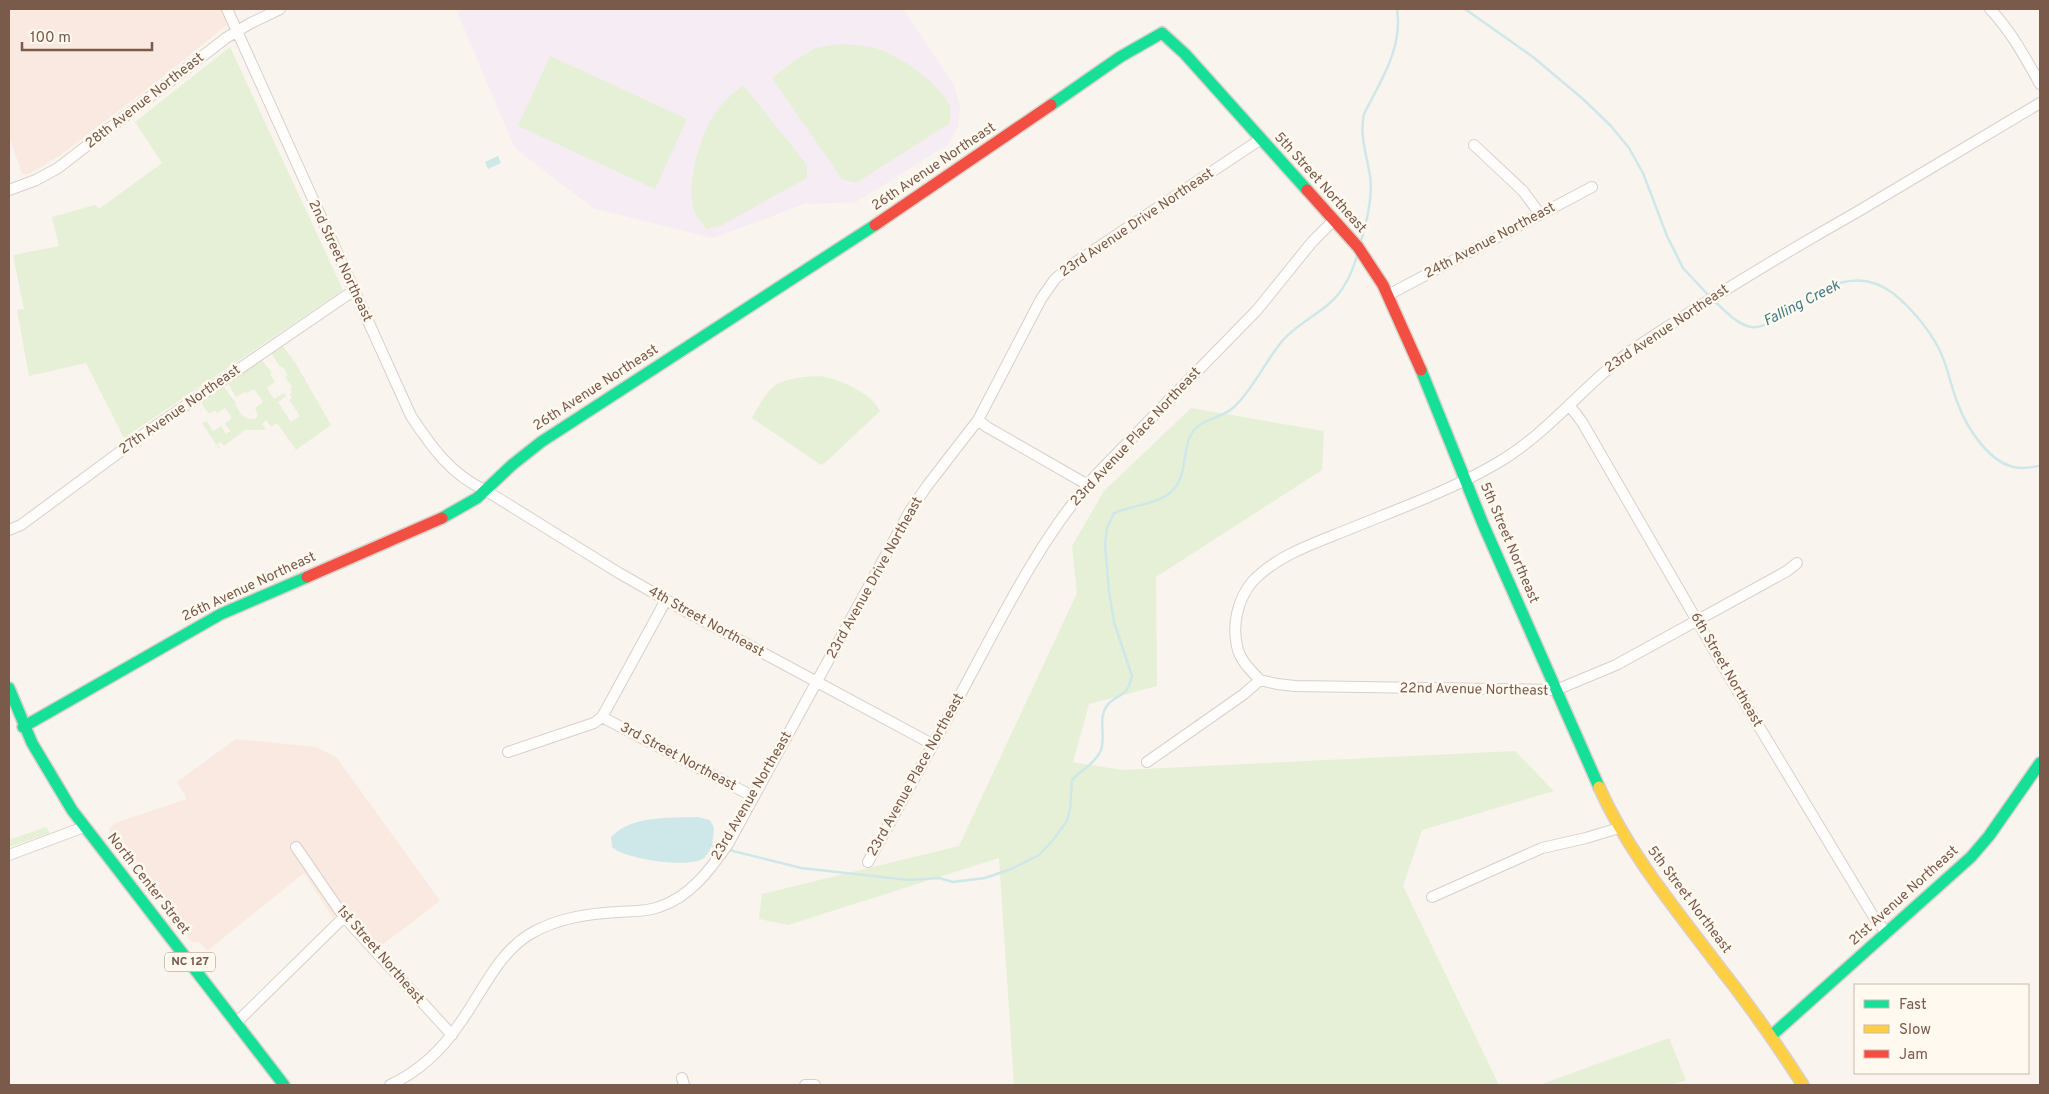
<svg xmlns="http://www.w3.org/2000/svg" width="2049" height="1094" font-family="Overpass,sans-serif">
	<rect width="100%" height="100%" fill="#f9f4ed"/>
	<path fill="#f9e9e1" d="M9,9H221L228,24L150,87L62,154L41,167L28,174H22L9,136Z
		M236,739L316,747L337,758L440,901L378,948L341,911L333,918L304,873L207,951L201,943L192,942L111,837L109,829L115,823L187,799L177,782Z"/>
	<path fill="#f5ecf4" d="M456,9H903L954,85L960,108L958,127L947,145L856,202L804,204L713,238L593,208L515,148Z"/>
	<path fill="#e6f0d7" d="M840,44C851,45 864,45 875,48C896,53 944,86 950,107C951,112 950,118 950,123L856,183L842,179L772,78L794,61L816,48Z
		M230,47L343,290L124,438L86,363L29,376L17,310L24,309L13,255L59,246L52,217L95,205L99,209L162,163L135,122Z
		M550,56L687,119L655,189L518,126Z
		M743,85L807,165V178L720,226L706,229C703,224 698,218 695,213C684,187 701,131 718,109C725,100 735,92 743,85Z
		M282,345L296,364L331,425L296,450L277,423L271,427L266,420L262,424L266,430H245L224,446L220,442L217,444L220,448L219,449L202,423L207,421L213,431L221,426L226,434L230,431L225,424L232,418L225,408L217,413L215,410L209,414L200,401L223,386L236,403L235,404C240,413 243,420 255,419L258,415L255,408L263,402L254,389L247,393L245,392L236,397L227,382L261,359L272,373L270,374L275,382L267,388L274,399L284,393L286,396L278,402L291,422L300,416L289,400L292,398L290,394L292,392L290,388L292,387L285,377L288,375L282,366L280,367L271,353Z
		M821,376C840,380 871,392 880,411L825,463L821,465L752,418C757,409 762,399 769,391C780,377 805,377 821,376Z
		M1191,408L1324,431L1322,470L1156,577L1157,686L1089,704L1073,762L1122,770L1515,751L1554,791L1422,830L1403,886L1499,1085H1014L999,858L788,925L759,919L762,894L959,846L1077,593L1072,546L1104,491Z
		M46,827L50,833L9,847V840Z
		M1669,1038L1686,1080L1671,1085H1539Z"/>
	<path fill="#cee8ea" d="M498,156L501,163L488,169L485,162Z
		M698,817L710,820L714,828C713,838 713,849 705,857C693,870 623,859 612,847L611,837C632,815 670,818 698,817Z"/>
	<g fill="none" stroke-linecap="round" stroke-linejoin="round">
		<path stroke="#cee8ea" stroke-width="2.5" d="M1465,9L1533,57L1583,99L1611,126L1629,148L1643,173L1667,236L1683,268L1710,297
			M1361,241C1367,221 1373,196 1370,176C1367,155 1359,136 1364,114C1381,80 1403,48 1397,9
			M1714,301C1725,310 1736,324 1751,327C1764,329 1778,318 1788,311C1821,288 1857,265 1894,294C1910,307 1928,328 1938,347C1948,365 1950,385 1958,404C1966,426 1987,459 2010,466C2021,470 2030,467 2040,466
			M709,845L721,848
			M729,850L801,868L909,880L939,878L953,882L985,878L1011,869L1039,855L1053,840L1067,821L1070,809L1072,780C1081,770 1096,763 1101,750C1106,736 1098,719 1106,707C1115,693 1127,700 1132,676L1114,622L1109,592L1105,545L1107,528L1114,513C1132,505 1156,505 1171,492C1190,474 1180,446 1195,429C1205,418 1223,418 1234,407C1252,391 1266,360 1283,340C1297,324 1316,316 1331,302C1344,290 1352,273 1357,256"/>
		<defs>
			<path id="street" d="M227,9L411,416C430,445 452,476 485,490L619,573L689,613L932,744
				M1990,9C2011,31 2025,57 2040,84
				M1474,145L1523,191L1540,214
				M9,190L36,180L58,168L226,38L249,24L280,9
				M1388,295L1592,187
				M1569,405L1582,422L1740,695L1875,919L1887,933
				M978,420L987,427L1088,485
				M9,530L21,525L144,434L353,291
				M1260,680C1251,671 1239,659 1237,646C1232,624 1238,599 1252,582C1277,555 1315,543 1347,530C1398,509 1452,490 1499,462C1551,431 1586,382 1635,348C1707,300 1781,255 1857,212C1918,176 1979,139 2040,103
				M602,717L754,797
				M508,752L594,723L602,717L666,600
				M1147,762L1244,694L1260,680L1277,684L1295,686L1556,690L1616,665L1787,571L1797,563
				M296,847L344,917L452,1035
				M9,855L84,827
				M868,862C901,802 935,742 967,682C1005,611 1042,536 1096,475L1257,310L1312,242L1334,220
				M1432,897L1542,848L1586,838L1619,828
				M237,1022L344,917
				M682,1078L684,1085
				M390,1085C420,1071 442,1050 460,1023C482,993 497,954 530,934C557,918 587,914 617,912C631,911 646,912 659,907C690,897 710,870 728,844L910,511L927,486L978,420L1041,299L1055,279L1073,264L1261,139
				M805,1085H815"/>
			<path id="fast" d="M1051,105L1120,57L1162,33L1185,54L1307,190
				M1421,370L1483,524L1599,787
				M442,518L477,498L512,465L541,442L875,225
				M9,688L32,743L72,810L284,1085
				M23,727L221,614L307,577
				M1771,1036L1971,857L1989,836L2040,763"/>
			<path id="slow" d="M1599,787C1628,852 1674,907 1717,964C1748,1003 1776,1043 1803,1085"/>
			<path id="jam" d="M1307,190L1358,247L1383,285L1421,370
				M875,225L1051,105
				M307,577L442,518"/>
		</defs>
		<use href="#street" stroke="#d8d0ca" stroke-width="12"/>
		<use href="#fast" stroke="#d9d0c9" stroke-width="14"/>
		<use href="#slow" stroke="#d9d0c9" stroke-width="14"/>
		<use href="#jam" stroke="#d9d0c9" stroke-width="14"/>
		<use href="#street" stroke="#fefdfc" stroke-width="10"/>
		<use href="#fast" stroke="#16e098" stroke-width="11"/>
		<use href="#slow" stroke="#ffcf43" stroke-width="11"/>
		<use href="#jam" stroke="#f24e42" stroke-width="11"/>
	</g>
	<g text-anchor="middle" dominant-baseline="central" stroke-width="5" stroke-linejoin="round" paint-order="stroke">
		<rect fill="#fff9f0" stroke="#a28a7c" stroke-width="1" x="165" y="952.5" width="50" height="19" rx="4"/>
		<g font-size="12" font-weight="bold" fill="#7a5a4a">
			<text x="190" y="962">NC 127</text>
		</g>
		<g font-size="14" fill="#7a5a4a" stroke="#fff9f0">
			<text transform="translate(145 101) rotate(-38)">28th Avenue Northeast</text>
			<text transform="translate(934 167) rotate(-34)">26th Avenue Northeast</text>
			<text transform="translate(1320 183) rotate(48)">5th Street Northeast</text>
			<text transform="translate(1137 223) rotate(-34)">23rd Avenue Drive Northeast</text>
			<text transform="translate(1490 241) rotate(-28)">24th Avenue Northeast</text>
			<text transform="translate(340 261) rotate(65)">2nd Street Northeast</text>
			<text transform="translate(1667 329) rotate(-34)">23rd Avenue Northeast</text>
			<text transform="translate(596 388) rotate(-33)">26th Avenue Northeast</text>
			<text transform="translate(180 410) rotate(-35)">27th Avenue Northeast</text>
			<text transform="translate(1136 437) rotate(-47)">23rd Avenue Place Northeast</text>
			<text transform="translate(1509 543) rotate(67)">5th Street Northeast</text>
			<text transform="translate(875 578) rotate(-61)">23rd Avenue Drive Northeast</text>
			<text transform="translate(249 587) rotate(-25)">26th Avenue Northeast</text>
			<text transform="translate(706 622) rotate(29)">4th Street Northeast</text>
			<text transform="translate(1726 670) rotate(60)">6th Street Northeast</text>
			<text transform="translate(1474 690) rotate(1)">22nd Avenue Northeast</text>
			<text transform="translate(678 757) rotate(28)">3rd Street Northeast</text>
			<text transform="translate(916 775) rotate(-61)">23rd Avenue Place Northeast</text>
			<text transform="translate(752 796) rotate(-60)">23rd Avenue Northeast</text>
			<text transform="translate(148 884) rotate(52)">North Center Street</text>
			<text transform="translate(1904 896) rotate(-42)">21st Avenue Northeast</text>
			<text transform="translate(1689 900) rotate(53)">5th Street Northeast</text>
			<text transform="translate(380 955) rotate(49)">1st Street Northeast</text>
		</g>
		<g font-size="15" font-style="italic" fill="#3f7c87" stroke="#fff9f0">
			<text transform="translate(1802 304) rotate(-27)">Falling Creek</text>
		</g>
	</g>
	<rect width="2049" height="1094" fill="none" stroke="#7a5a4a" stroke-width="20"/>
	<rect x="1854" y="984" width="175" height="90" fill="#fff9f0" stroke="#cab9ae"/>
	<rect x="1864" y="1000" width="25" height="8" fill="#16e098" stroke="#cab9ae"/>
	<text x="1899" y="1009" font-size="15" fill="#7a5a4a">Fast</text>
	<rect x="1864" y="1025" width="25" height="8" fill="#ffcf43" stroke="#cab9ae"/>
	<text x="1899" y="1034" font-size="15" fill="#7a5a4a">Slow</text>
	<rect x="1864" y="1050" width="25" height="8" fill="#f24e42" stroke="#cab9ae"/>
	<text x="1899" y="1059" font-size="15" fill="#7a5a4a">Jam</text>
	<path d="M22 42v8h130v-8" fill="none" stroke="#7a5a4a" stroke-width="2.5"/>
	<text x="30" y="42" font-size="15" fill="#7a5a4a" stroke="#fff9f0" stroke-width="4" paint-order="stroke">100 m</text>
</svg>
